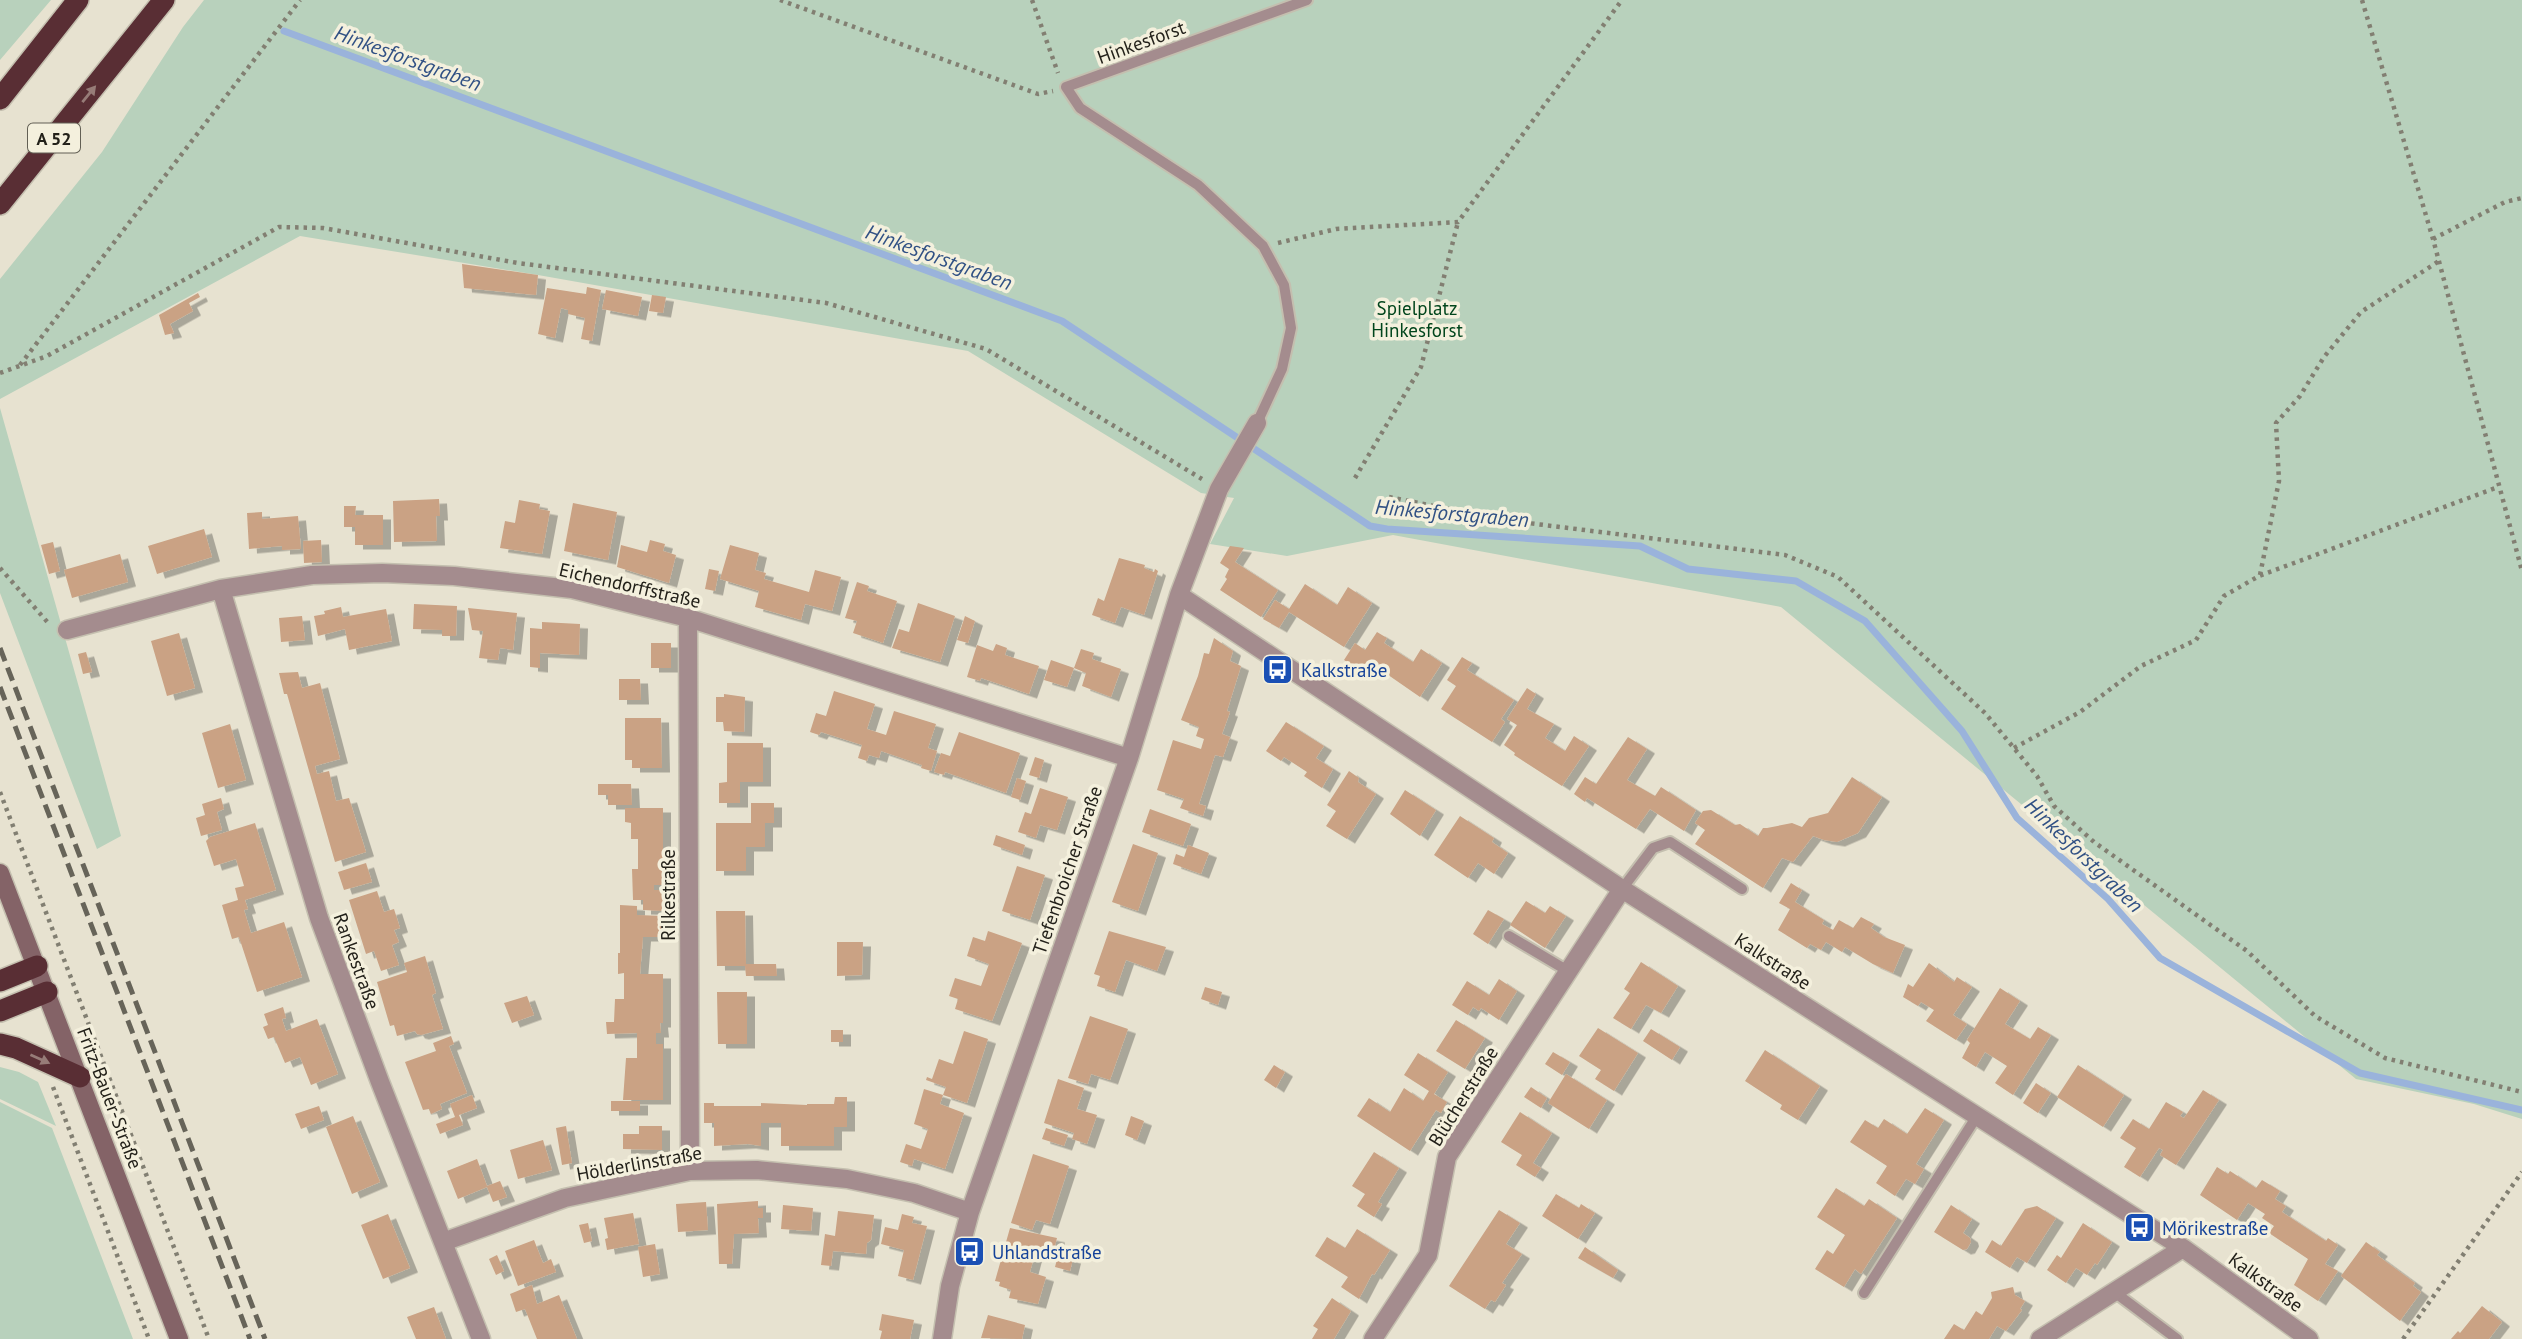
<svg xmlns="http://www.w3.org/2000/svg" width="2522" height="1339" font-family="'PT Sans',sans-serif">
	<defs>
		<filter id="shadow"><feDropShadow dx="8" dy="4.5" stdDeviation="0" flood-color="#0004"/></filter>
	</defs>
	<rect width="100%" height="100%" fill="#e7e2d0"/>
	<path fill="#b8d1bc" d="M0,0H51L0,60Z
		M204,0H2522V1119L2474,1104L2356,1079L1781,607L1393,535L1287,556L1210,544L1234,498L1201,493L968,351L538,275L300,236L0,399V279L102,152L183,27Z
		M0,408L121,836L97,849L0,593Z
		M0,1067L19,1072L38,1082L56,1126L0,1099Z
		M0,1102L52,1128L133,1339H0Z"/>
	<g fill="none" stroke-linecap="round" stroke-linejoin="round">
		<path stroke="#9ab3db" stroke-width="7" d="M284,31L1062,321L1370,526L1387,529L1640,546L1688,569L1796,581L1865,621L1962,731L2017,818L2108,899L2160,958L2360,1073L2522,1110"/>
	</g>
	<path fill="#caa284" filter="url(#shadow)" d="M462,264L538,275L536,295L464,288Z
		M587,287L601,290L592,341L581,339L585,318L568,314V310L561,308L555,338L538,334L547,288L586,294Z
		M606,290L642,297L638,316L602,309Z
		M198,293L200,297L189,303L193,311L170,324L174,333L165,335L159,315Z
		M652,295L666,297L663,313L649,311Z
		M439,499L440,516H436L437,541L394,542L393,501Z
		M519,500L540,504L539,509L550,511L542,554L500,548L505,521L515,523Z
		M573,503L617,512L608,560L564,551Z
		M344,506H356L355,515H383V545H355V527H344Z
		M262,512V519L298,516L301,549L282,550V546L249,549L247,513Z
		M204,529L212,557L157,574L148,546Z
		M321,540L322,562L304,563L303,541Z
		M650,540L665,544L663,551L676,555L669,583L617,567L621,545L647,552Z
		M53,542L60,571L49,574L41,545Z
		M730,545L759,553L755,570L766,573L764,579L809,592L815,570L841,577L832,611L805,604L801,620L755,607L759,591L720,579Z
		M1230,546L1244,548L1235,562L1278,590L1261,617L1220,590L1227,579L1225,577L1229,569L1220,563Z
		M120,554L128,582L72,598L64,570Z
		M1119,558L1145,565L1144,568L1154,572L1155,569L1158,571L1144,615L1121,607L1115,623L1092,615L1098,598L1104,601Z
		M709,569L719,571L715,591L705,589Z
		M857,582L869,586L867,591L897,601L883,643L853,633L857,621L845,618Z
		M1305,584L1337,605L1348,587L1372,603L1344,647L1289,612L1279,628L1263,619L1275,600L1289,609Z
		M918,603L955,616L940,662L892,648L899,629L909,632Z
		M414,604L457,606L456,636H442V630L413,629Z
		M341,607L343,617L386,609L392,641L349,650L345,629L318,636L314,616L325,614L324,611Z
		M468,608L517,613L513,650L500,648L498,660L479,658L483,631L472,630Z
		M302,616L305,640L281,642L279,618Z
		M965,616L975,621L968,643L957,640Z
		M542,622L580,624L579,655L540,653V668L530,667V628L542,629Z
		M1377,632L1387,638L1384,643L1413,662L1421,649L1442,663L1420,697L1381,670L1370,665L1364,673L1344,660L1355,643L1365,650Z
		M179,633L195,688L167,696L151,641Z
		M1214,638L1233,651L1230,661L1241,666L1227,711L1230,712L1222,734L1230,737L1223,757L1215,755L1199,804L1206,806L1203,816L1180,808L1184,799L1157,790L1173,740L1201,749L1204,739L1196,736L1199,727L1181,720L1198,676L1204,653L1209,654Z
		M651,643H671V668H651Z
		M996,644L1007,648L1005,655L1039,666L1029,694L981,678L980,681L967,677L977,645L993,651Z
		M1081,649L1094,653L1092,659L1121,669L1111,697L1082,686L1086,673L1074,668Z
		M86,652L92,672L83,674L78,654Z
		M1462,657L1472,663L1467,670L1514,700L1501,719L1505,722L1492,742L1441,709L1456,686L1447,680Z
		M1051,660L1074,668L1067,687L1044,680Z
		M298,672L302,688L320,683L340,759L315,766L317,774L329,771L336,801L349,798L366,852L335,862L287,694H284L279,673Z
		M619,679H640L641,700H619Z
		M1527,688L1536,694L1527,709L1554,724L1545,738L1565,751L1574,736L1589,746L1562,786L1514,755L1515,753L1504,745L1517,725L1507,719Z
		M834,691L875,704L867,729L886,735L894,711L936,724L928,748L937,751L931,771L921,768L922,765L881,751L879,758L869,755L867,761L858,758L862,745L821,732L819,735L810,732L816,713L826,716Z
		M724,694L745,697L744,732L724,731L723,722H716V697H724Z
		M625,718H661L662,768H632V760H625Z
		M1286,722L1324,746L1316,758L1333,769L1322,788L1304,776L1307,772L1284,757L1281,761L1266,751Z
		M230,724L246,780L218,788L202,733Z
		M959,732L1020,753L1006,793L945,772L944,775L934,772L941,753L950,756Z
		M1628,737L1647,749L1627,780L1655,796L1661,787L1696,810L1684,831L1650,809L1636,829L1587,798L1585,802L1574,794L1585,777L1596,784Z
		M727,743H763V782H740V803H719V783L727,782Z
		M1035,757L1044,760L1039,778L1029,775Z
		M1349,771L1359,778L1358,782L1376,794L1347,839L1326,826L1336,811L1327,805Z
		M1852,777L1882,797L1858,833L1837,842L1824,840L1813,836L1793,862L1782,858L1763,888L1695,844L1705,830L1695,823L1703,811L1711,810L1735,825L1740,824L1758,836L1763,828H1767L1792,823L1802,827L1809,818L1828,813Z
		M1017,778L1026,781L1020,800L1011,797Z
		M598,784H631L632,805H608V795H598Z
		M1040,788L1068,797L1057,830L1040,825L1036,838L1018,832L1025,812L1031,814Z
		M1405,790L1436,810L1420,836L1390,814Z
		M221,798L224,809L217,812L222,830L201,836L196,818L205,815L202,804Z
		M751,803H774V823H765V847H746V871H716V823H751Z
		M625,808H663V885H654V890H663V911L643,910V900H633L632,869H638V839H631V823L625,822Z
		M1150,809L1191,824L1183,846L1142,832Z
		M1460,816L1494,838L1492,842L1508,853L1494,874L1478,863L1468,878L1434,855Z
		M255,823L276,890L245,900L248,909L244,910L251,933L284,922L302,977L257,992L239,937L232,939L222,905L238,900L235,888L244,886L236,859L214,866L206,841L210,837Z
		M996,835L1025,845L1022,855L993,845Z
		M1133,844L1158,853L1138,911L1112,902Z
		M1188,845L1209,853L1201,874L1173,864L1176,854L1184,857Z
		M366,863L372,882L344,890L338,872Z
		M1017,866L1045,875L1030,920L1002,911Z
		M1791,883L1802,890L1795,902L1824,920L1822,924L1833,930L1839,920L1853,928L1861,917L1874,924L1871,928L1884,937L1905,945L1893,973L1873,964L1845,947L1842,952L1826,942L1821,950L1810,944L1807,948L1778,930L1790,909L1779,903Z
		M377,891L384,912L394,909L400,928L394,930L399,942L392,945L399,965L381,971L374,951L366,954L349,900Z
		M1526,901L1545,913L1550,906L1566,916L1545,948L1510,925Z
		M620,905L637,906V915L663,916V937H643L640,974H663V1023H660L661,1033H656V1044H663V1100H623L626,1058H637V1033L607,1034L606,1022H614L615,999H624V973L618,974V953H620Z
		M1488,910L1504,919L1488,944L1473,934Z
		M716,911H745L746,964H776L777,976H746L745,966H717Z
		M988,931L1022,943L992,1021L955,1009L958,999L949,996L955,978L981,986L989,964L967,956L973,937L985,941Z
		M1109,931L1166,947L1157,971L1126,960L1115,992L1097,986L1100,976L1094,974Z
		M837,942H863L862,975L837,976Z
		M425,956L436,993L432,995L443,1029L421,1035L417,1034L415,1031L397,1036L394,1025L390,1026L377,982L407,972L404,963Z
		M1641,962L1678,986L1661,1013L1646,1005L1631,1029L1613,1018L1630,993L1624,989Z
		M1929,963L1954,982L1957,977L1972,987L1953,1015L1967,1024L1956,1040L1926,1021L1934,1010L1921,1002L1918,1006L1903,997L1908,984L1913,987Z
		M1499,979L1517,991L1499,1020L1481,1008L1479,1011L1473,1007L1468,1015L1452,1005L1467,981L1489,995Z
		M1205,987L1222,992L1218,1005L1201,999Z
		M2000,988L2020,1001L2005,1024L2030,1039L2038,1027L2051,1035L2013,1095L1995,1083L2007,1066L1985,1052L1976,1067L1962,1058L1970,1043L1967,1040Z
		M717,992H747V1044H718Z
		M527,996L534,1015L512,1023L504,1003Z
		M283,1007L286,1018L282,1019L286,1031L317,1019L338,1074L311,1085L300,1057L285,1063L274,1037L268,1039L263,1027L268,1025L264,1014Z
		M1090,1016L1128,1029L1110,1080L1091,1074L1088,1084L1068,1078Z
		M1456,1020L1485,1038L1465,1069L1436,1051Z
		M1598,1028L1638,1053L1614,1091L1595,1079L1601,1070L1579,1056Z
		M1651,1029L1680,1047L1672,1060L1643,1041Z
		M831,1030H843V1042H831Z
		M964,1031L988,1039L967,1103L943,1095L946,1087L926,1080L927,1077L932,1079L939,1059L953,1064Z
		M451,1036L454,1044L449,1046L467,1093L440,1104L442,1109L431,1114L429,1109L423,1110L405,1062L436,1051L433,1043Z
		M1765,1050L1820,1086L1798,1120L1780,1109L1782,1105L1745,1081Z
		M1553,1052L1570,1062L1562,1075L1545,1064Z
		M1418,1053L1448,1072L1434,1094L1447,1102L1441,1113L1436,1110L1410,1151L1357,1116L1369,1098L1390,1112L1404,1088L1423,1101L1429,1091L1404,1075Z
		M1274,1065L1285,1072L1276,1088L1264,1080Z
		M2078,1065L2124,1095L2103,1127L2057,1097Z
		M1566,1074L1607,1100L1589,1129L1548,1103Z
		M1058,1079L1084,1088L1077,1109L1097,1115L1087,1144L1072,1139L1074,1133L1044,1123Z
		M2036,1083L2051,1093L2038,1113L2023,1103Z
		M1531,1087L1547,1098L1541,1108L1524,1097Z
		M924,1089L943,1095L940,1104L964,1113L945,1169L914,1159L912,1166L900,1162L906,1144L921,1149L928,1129L914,1124Z
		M2203,1090L2219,1100L2176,1165L2160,1155L2163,1150L2159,1148L2140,1177L2124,1167L2136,1148L2120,1138L2133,1119L2149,1129L2166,1102L2183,1112L2180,1116L2184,1118Z
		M472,1095L477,1108L459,1115L463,1125L440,1134L436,1124L455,1117L450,1104Z
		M835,1097H847V1127H834V1146H781V1123H761V1146L748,1144L714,1146V1123H704V1103H714V1106H761V1103L807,1105V1104H834Z
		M611,1101H640V1111H611Z
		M319,1106L324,1120L301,1129L295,1114Z
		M1925,1108L1944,1120L1916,1164L1924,1169L1915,1184L1906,1179L1895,1196L1876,1183L1887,1166L1850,1142L1865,1120L1878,1128L1884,1119L1907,1134Z
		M1520,1112L1552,1133L1533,1163L1541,1168L1535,1177L1516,1165L1522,1155L1501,1142Z
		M353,1116L380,1182L352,1194L326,1127Z
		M1131,1116L1144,1121L1137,1140L1125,1135Z
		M566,1126L572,1163L562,1165L556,1128Z
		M639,1126H662V1150L623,1149V1134H639Z
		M1046,1128L1068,1135L1064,1146L1042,1139Z
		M543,1140L552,1170L518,1179L510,1150Z
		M1374,1152L1399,1168L1378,1202L1382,1204L1374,1217L1357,1206L1365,1194L1352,1186Z
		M1033,1154L1069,1166L1050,1224L1036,1220L1032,1230L1011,1223Z
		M477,1159L487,1186L500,1181L507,1197L493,1202L487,1187L458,1199L447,1171Z
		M2217,1167L2228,1174L2230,1171L2256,1188L2262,1180L2280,1191L2275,1199L2286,1206L2282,1212L2326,1241L2328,1238L2338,1245L2325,1264L2338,1271L2318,1301L2294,1285L2308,1259L2269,1233L2274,1226L2262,1218L2265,1214L2248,1203L2237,1220L2200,1195Z
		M1836,1188L1864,1206L1869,1199L1897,1218L1861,1274L1855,1269L1844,1287L1815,1269L1827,1250L1833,1254L1845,1235L1817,1217Z
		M1556,1194L1579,1208L1581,1204L1595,1213L1578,1239L1542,1216Z
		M758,1201V1208H763V1218H758L759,1233L734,1234L732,1264H719L717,1204Z
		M706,1202L708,1230L678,1232L676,1204Z
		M783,1205L813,1208L811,1231L781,1229Z
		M1951,1205L1972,1219L1963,1233L1970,1238L1971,1242L1967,1249L1963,1250L1934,1232Z
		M2037,1206L2056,1218L2027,1263L2017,1257L2010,1268L1985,1252L1992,1240L2001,1246L2025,1209Z
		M1499,1210L1520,1223L1506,1244L1522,1254L1502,1283L1506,1285L1495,1302L1491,1300L1485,1309L1449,1286Z
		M838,1211L874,1215L871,1240L867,1243L866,1254L833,1251L831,1266L821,1265L825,1234L835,1236Z
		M633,1213L639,1244L607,1250L605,1239L608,1238L604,1218Z
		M388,1214L410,1268L383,1279L361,1225Z
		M902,1214L914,1217L912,1223L927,1226L913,1280L898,1276L904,1250L881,1244L885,1227L898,1230Z
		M588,1223L592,1241L584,1243L579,1225Z
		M2083,1223L2112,1242L2097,1265L2095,1263L2087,1275L2076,1268L2066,1283L2047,1270L2057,1255L2061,1258Z
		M1010,1228L1057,1238L1052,1257L1035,1253L1030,1272L1046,1277L1038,1304L1009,1298L1011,1290L999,1286L1000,1282L995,1281Z
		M1357,1229L1390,1250L1374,1275L1372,1274L1359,1299L1341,1287L1348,1277L1315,1256L1327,1237L1345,1248Z
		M534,1240L543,1263L551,1259L556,1272L518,1286L505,1251Z
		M2366,1242L2380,1252L2377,1255L2415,1283L2413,1286L2421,1292L2400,1321L2341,1276Z
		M655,1244L660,1274L643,1277L638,1247Z
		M1585,1247L1618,1270L1613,1278L1578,1258Z
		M497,1255L504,1271L496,1275L489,1259Z
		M1058,1255L1073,1259L1070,1271L1055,1267Z
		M532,1285L537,1304L559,1295L577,1339H537L525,1309L516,1312L510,1294Z
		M2013,1287L2015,1295L2025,1301L2020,1309L2022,1310L2006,1331L1997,1326L1989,1339H1944L1954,1324L1964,1330L1976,1311L1982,1315L1992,1298L1991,1292Z
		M1332,1298L1351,1311L1334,1339H1312L1318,1329L1313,1326Z
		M2482,1306L2502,1322L2489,1339H2451L2458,1331L2460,1333Z
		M434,1307L446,1339H416L407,1317Z
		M882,1314L914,1320L910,1339H880L882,1331L879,1330Z
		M988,1315L1025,1325L1022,1339L981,1338Z"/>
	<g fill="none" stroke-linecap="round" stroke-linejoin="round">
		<defs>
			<path id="service" d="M1257,423L1282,369L1291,328L1284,285L1263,246L1198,185L1080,108L1066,87L1307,0
				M1622,889L1653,848L1670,842L1742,889
				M1509,936L1568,971
				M2113,1291L2177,1339
				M1864,1293L1977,1116"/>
			<path id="minor" d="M221,589L319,918L380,1082L481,1339
				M1179,595L1622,889L2183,1248L2309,1339
				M688,618L690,1171
				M67,630L221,589L312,575L382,573L454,576L572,589L688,618L1129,758
				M443,1242L565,1198L690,1171L757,1170L847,1179L914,1193L970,1212
				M942,1339L950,1286L970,1212L1129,758L1179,595L1219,489L1257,423
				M1373,1339L1428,1255L1447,1157L1622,889
				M2040,1339L2183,1248"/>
			<path id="secondary" d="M0,873L179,1339"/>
			<path id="motorway" d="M0,99L78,0
				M0,204L164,0
				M0,981L37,966
				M0,1011L47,992
				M0,1044L16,1048L80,1077"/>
		</defs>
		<use href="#service" stroke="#c4bfaf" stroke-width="14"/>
		<use href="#minor" stroke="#c4bfaf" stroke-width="21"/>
		<use href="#secondary" stroke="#c4bfaf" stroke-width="21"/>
		<use href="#motorway" stroke="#c4bfaf" stroke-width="24"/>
		<path stroke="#827f72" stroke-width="4.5" stroke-dasharray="3.5 5" stroke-linecap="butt" d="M780,0L1038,94L1053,91
			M1032,0L1058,73
			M2362,0L2433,239L2522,571
			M2433,239L2505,202L2522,198
			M1278,243L1336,229L1458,222L1622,0
			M20,365L300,0
			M0,373L47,356L279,227L323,228L518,263L826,303L986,349L1202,479
			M1355,478L1421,367L1458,222
			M1389,497L1504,520L1785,555L1838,577L1985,713L2037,776L2054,806L2094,842L2247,951L2315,1016L2385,1058L2522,1092
			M0,568L50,625
			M2260,575L2279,481L2276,423L2300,396L2324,357L2361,312L2439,261
			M2014,748L2080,712L2141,666L2196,640L2224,596L2259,576L2498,487
			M0,792L209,1339
			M53,1087L149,1339
			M2403,1339L2522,1172"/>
		<use href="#service" stroke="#a48c8e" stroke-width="10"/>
		<use href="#minor" stroke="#a48c8e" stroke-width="18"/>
		<use href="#secondary" stroke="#846367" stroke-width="18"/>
		<use href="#motorway" stroke="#592e34" stroke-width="21"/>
		<path stroke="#676459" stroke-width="5" stroke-dasharray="14 7" stroke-linecap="butt" d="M0,648L265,1339
			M0,687L250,1339"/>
	</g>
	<defs><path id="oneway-solid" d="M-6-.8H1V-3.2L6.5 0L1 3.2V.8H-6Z" transform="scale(1.75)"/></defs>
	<g fill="#977c78">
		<use href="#oneway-solid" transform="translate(89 94) rotate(-51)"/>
		<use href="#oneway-solid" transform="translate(40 1059) rotate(24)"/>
	</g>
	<defs>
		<symbol id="bus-square" viewBox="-11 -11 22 22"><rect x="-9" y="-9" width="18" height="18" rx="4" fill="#1a4fb4" stroke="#f4f0dd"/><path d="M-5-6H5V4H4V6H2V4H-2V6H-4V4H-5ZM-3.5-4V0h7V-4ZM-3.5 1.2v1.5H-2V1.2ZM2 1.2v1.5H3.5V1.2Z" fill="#fff"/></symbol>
	</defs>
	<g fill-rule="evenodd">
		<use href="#bus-square" x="1260" y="652" width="35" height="35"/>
		<use href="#bus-square" x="2122" y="1210" width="35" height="35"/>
		<use href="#bus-square" x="952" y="1234" width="35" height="35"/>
	</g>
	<g text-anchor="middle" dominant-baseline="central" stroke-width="7" stroke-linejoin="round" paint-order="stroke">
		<rect fill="#f4f0dd" stroke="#625f54" stroke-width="2" x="28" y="123.5" width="52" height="29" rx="5"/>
		<g font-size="18" font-weight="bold" fill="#23211a">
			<text x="54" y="138">A 52</text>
		</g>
		<g font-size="19" fill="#23211a" stroke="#f4f0dd">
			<text transform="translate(1141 42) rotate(-20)">Hinkesforst</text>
			<text transform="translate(630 585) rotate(13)">Eichendorffstraße</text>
			<text transform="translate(1067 870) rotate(-71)">Tiefenbroicher Straße</text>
			<text transform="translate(668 895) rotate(-90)">Rilkestraße</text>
			<text transform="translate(357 961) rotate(70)">Rankestraße</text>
			<text transform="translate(1773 961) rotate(33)">Kalkstraße</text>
			<text transform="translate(1463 1096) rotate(-58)">Blücherstraße</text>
			<text transform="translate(110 1098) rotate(69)">Fritz-Bauer-Straße</text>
			<text transform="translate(639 1163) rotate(-10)">Hölderlinstraße</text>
			<text transform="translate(2266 1282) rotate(36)">Kalkstraße</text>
		</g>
		<g font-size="19" fill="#01451c" stroke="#f4f0dd">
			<text x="1417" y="308">Spielplatz<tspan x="1417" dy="22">Hinkesforst</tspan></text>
		</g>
		<g font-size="19" fill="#164399" stroke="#f4f0dd" text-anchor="start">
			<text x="1301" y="670">Kalkstraße</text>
			<text x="2162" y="1228">Mörikestraße</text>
			<text x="992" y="1252">Uhlandstraße</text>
		</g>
		<g font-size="21" font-style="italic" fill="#315184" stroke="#f4f0dd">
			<text transform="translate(408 58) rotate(20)">Hinkesforstgraben</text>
			<text transform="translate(939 257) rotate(20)">Hinkesforstgraben</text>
			<text transform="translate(1452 513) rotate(5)">Hinkesforstgraben</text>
			<text transform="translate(2084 855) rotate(44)">Hinkesforstgraben</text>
		</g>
	</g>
</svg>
